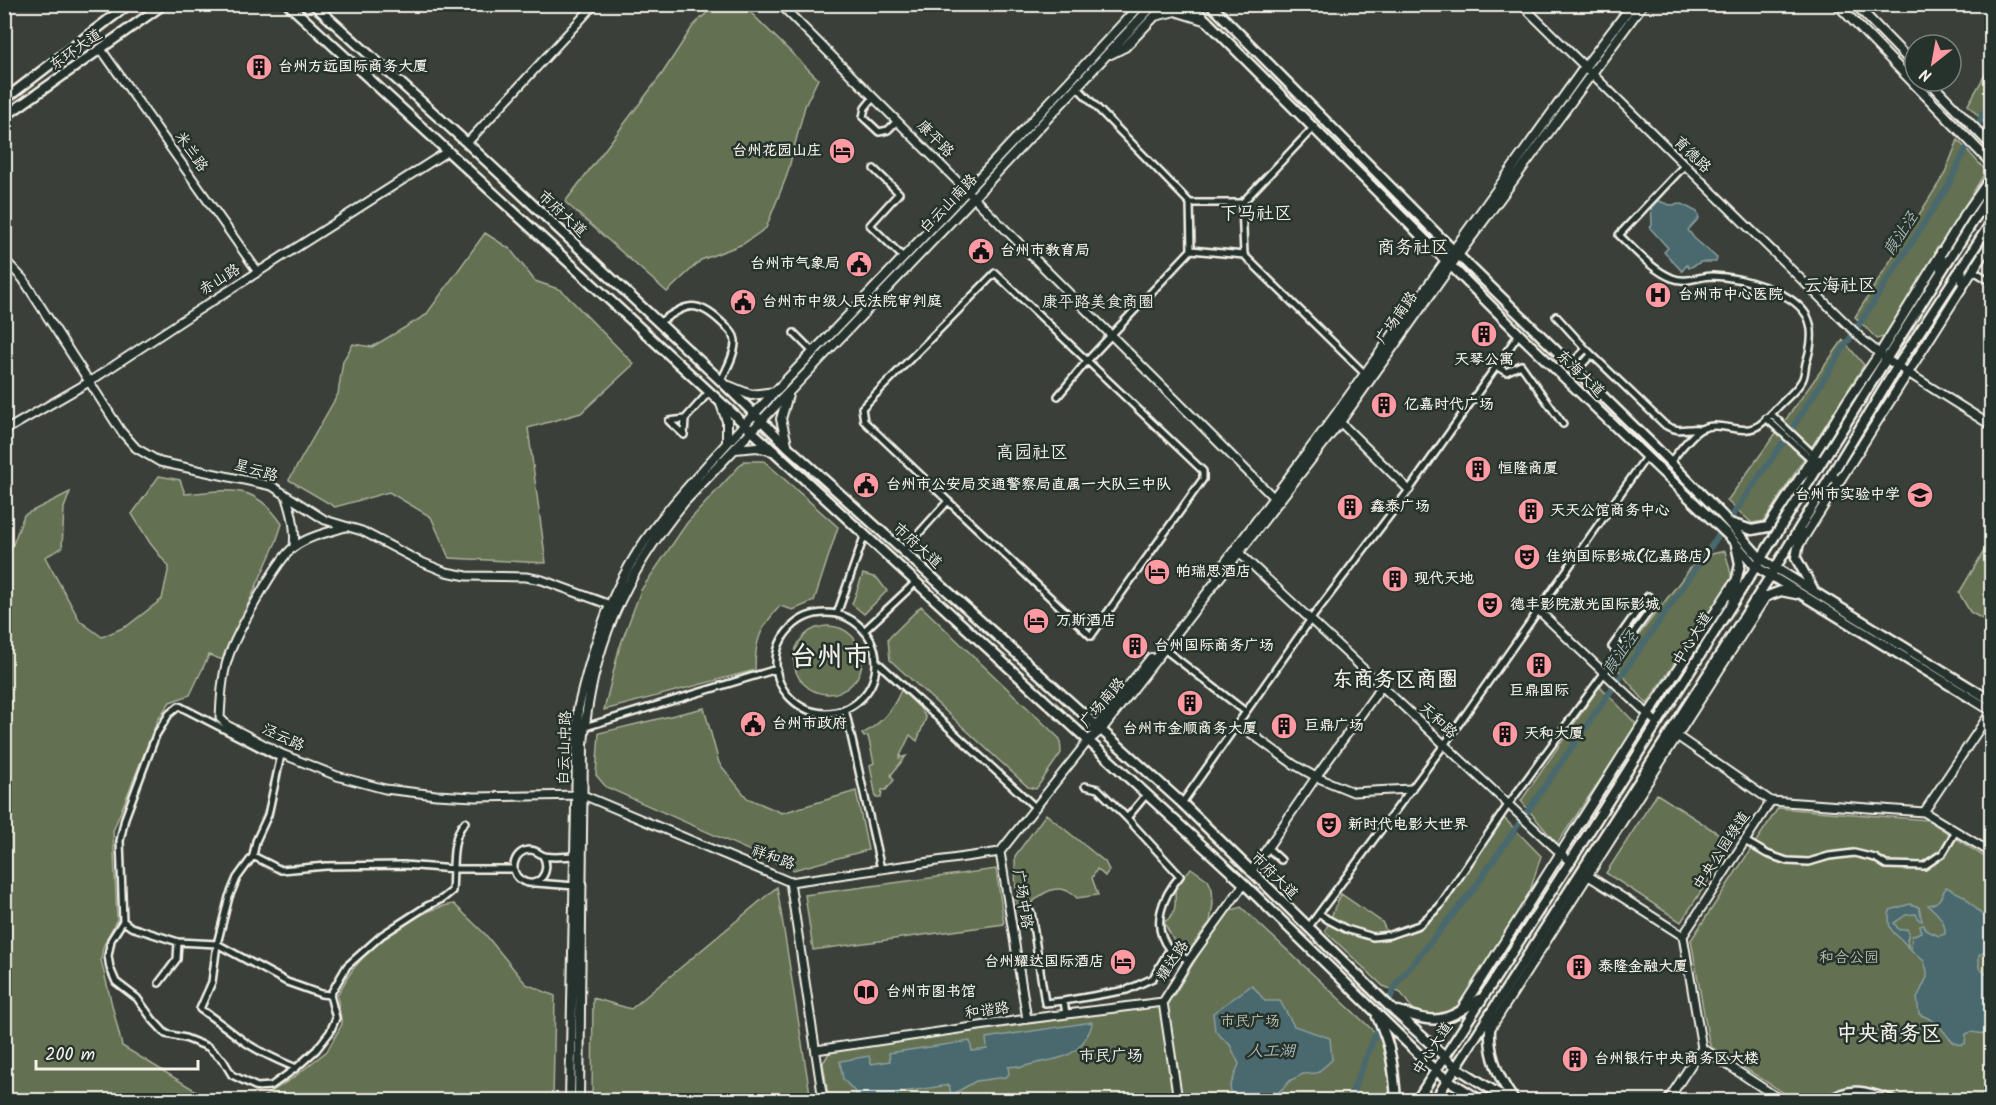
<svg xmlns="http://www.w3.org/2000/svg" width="1996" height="1105" font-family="Kalam,'LXGW WenKai TC',sans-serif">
	<rect width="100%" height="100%" fill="#3a4039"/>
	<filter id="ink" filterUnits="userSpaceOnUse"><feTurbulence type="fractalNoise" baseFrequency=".0167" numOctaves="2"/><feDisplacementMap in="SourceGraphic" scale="12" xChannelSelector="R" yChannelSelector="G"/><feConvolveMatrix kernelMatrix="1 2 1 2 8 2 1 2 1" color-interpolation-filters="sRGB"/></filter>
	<g filter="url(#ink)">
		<path fill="#637051" stroke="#acb09c" stroke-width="1.5" d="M715,5H743L818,79L805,106L787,175L766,228L743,244L701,260L667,292L565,202L662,74L693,26Z
			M1991,64L1992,130H1991L1968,105Z
			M1958,140L1986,171L1886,336L1877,339L1855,317L1944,175Z
			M485,233L510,249L535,281L561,290L634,364L581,413L528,428L546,563L449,558L431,517L389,492L335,507L289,480L338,394L343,361L353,344L372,347L426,315Z
			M1843,340L1864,365L1764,521L1752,523L1727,501Z
			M744,461H764L838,527L814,601L793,610L780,606C760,628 755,640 755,670L604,710L619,649L641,590L687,523Z
			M159,476L180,480L185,494C229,490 254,482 282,524L276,542L223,660L209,655L190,695L170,702L158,719L113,831L117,919L103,947L101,960L122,1046L211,1100H5L4,568L24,515L70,492L64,508L62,548L45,557L80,621L102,637L127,626L162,599L169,567L150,543L132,514Z
			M1991,539V624L1970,612L1959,593Z
			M1725,551L1732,578L1647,704L1615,666L1699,557Z
			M863,574L877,578L887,591L864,614L852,604Z
			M921,606L1060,739L1061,753L1036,789L1028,787L890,660L888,639Z
			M794 660a34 34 0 1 1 68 0a34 34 0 1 1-68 0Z
			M1600,686L1637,725L1557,844L1521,801Z
			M901,690L920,708L926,718L917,741L910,735L899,758L906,756L891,775L894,780L886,790H882L881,798H876L870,765L874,763L868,736L864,737L862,734C881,724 893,710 901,690Z
			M704,708L719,763L747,798L782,813L856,791L868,850L793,870L606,787L596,775L599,733Z
			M1657,794L1733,843L1681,922L1606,873Z
			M1778,808L1928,820L1991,861V1100H1795L1711,1047L1709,1042L1691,940Z
			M1046,814L1105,862L1109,870L1105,876L1097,869L1092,878L1098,895L1077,898C1060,880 1041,892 1027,908L1016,909L1015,856Z
			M1504,818L1541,856L1529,894L1457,1007L1450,1013L1428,1015L1413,1010L1401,993L1383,986L1325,931L1341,894L1382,922L1389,936L1420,928Z
			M1191,868L1208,880L1212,889L1213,904L1210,922L1190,949L1177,947L1164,922C1178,914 1175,902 1175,888Z
			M996,869L1004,924L813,950L805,895Z
			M777,887L811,1100H592L593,998L631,1009Z
			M454,904L485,934L526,984L555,996L553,1100H258L293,1078L327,1051L342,1024L337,996C342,987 347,977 354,968C373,942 422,908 454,904Z
			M1241,907L1380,1037L1386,1047L1392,1100H829L823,1063L829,1053L834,1051L1147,1007L1173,997L1224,913Z"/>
		<path fill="#48696e" stroke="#8d9f9f" stroke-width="1.5" d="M1656,200L1670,205L1682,204L1697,212L1699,218L1688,230L1694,238L1717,258L1716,262H1701L1689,268L1687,265L1682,271L1664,252L1668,248L1650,228L1652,225L1651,203Z
			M1946,887L1964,896L1991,924V949L1979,955V968L1987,975H1991V1028L1984,1034L1971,1032L1966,1034L1965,1044C1950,1047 1947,1032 1937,1024C1932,1019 1925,1017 1919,1014L1917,998L1927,977V971L1924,961L1911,950L1912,936L1921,932L1920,926L1924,925L1925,930L1939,936L1945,934C1946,921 1937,913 1928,905C1939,904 1941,897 1946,887Z
			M1910,904L1919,907L1922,921L1919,920L1916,914L1906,915L1894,923L1899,930L1907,929L1909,933L1907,940L1909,949C1899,932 1885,936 1890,910Z
			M1252,985L1265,1001H1280L1294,1026L1330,1038L1332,1060L1317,1073L1303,1074L1291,1080L1279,1092L1277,1100H1233L1230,1087L1239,1064L1230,1045L1215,1031L1213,1013Z
			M1092,1022C1092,1028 1090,1031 1087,1036C1071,1065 1047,1057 1019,1068L1018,1066L1008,1067L1009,1074L1006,1077L976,1081L955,1093L951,1094L949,1085L897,1093L898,1100H860L856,1093L843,1079L840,1061L869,1056L871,1064L890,1061L889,1053L970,1041L972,1051L987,1049L986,1038Z"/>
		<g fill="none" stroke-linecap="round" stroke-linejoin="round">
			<path stroke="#48696e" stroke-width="6" d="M1349,1100L1396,984L1473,890L1786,438L1948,186L1992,95"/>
			<defs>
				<path id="minor" d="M1077,87L1190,203
					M873,98L865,108L863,117L879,132L888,130L897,121
					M874,169L899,193L870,225L904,258
					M1242,203L1314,127
					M1244,255L1364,373
					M1972,270L1992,282
					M1556,316L1586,349L1665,425C1680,434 1685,427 1700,429
					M658,323C685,306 694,297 721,322C726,327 734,332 735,340C736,353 726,370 721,381
					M794,333L813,352
					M1571,364L1586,349
					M1496,366L1506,372L1521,365L1563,424
					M1577,370L1591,355
					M1058,396L1087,361L1191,250L1190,203H1242L1244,255L1191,250
					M1771,414L1814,455
					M1766,418L1811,459
					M685,419L684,435L669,421L685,419L710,391
					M1670,462C1678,453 1691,434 1701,429C1719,420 1739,435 1756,427C1763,424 1771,414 1776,409C1784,400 1795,392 1801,382C1806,376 1804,367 1807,360C1811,347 1814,329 1807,316C1792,290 1740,277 1712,276C1699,276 1686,284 1672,278C1652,270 1635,250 1619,235L1684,166
					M903,551L948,501L1091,636L1203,479V471L995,273L862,408L864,421L948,501
					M776 663a50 50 0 1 1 100 0a50 50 0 1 1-100 0Z
					M837,614L865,534
					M864,631L916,582
					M1164,649L1246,712
					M876,661L1035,807
					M845,709L881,869
					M585,727L777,669
					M281,755L268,815L256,841L253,856L237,878L229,897L217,944L212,982L200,1009C215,1019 228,1029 242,1040C258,1052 278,1060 296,1068
					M280,758L179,706L169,714L156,735L125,818L120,841L123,921L111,940L108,956L110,968L116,982L137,998L153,1020L166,1034L185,1038L208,1047L223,1060L232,1075L257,1087L271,1086L296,1068L316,1050L330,1032L336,1018L330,995L347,966L382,935L427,906L442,899L452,891C454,870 450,837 465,822
					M1085,786L1098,789L1127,818
					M1146,795L1127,818L1180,876C1163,896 1150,925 1169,949C1173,954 1183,957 1189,960
					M1182,803L1311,619L1409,490L1519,334
					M1745,841L1767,854L1787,861L1809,862L1829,856L1854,853L1875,858L1886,865L1924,866L1943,853L1956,831
					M1268,848L1281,860
					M253,856L281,870L326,866L404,865L454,869H514
					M543,856C552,871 538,891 521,880C508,872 514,850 530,850C536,850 538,853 542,855C550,859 566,856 575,856
					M536,883L575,886
					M1031,912L1045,1003L1064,1001L1066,1014
					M1319,913L1327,919L1346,929L1373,937L1390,935L1419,925L1439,907L1508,805L1656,602L1648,596L1612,647L1618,652
					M123,921L131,927L178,942L217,944L287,982L321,994L330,995
					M1308,928L1444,745L1646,457
					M159,983L177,959L178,942
					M1064,1001L1127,990L1153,978L1169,950
					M1830,1100C1848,1082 1874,1093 1895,1100"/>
				<path id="tertiary" d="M780,4L1273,497
					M1521,4L1863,340L1886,359L1992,426
					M101,49L258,272
					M467,143L595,4
					M4,259L23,279L121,431L136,448L160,462L272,486L325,520L362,531L419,561L446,572L467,576L526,577L542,580L613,606
					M1338,420L1409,490
					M4,431L89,382L189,316L448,151
					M286,495C292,513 296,528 294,547
					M346,527C329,532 309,536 294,547C277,559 235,636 228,658C222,676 221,698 220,718L227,725L282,754L337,776L385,789L436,795L475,797L583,795L790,882L1000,852
					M1235,549L1570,862
					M1538,610L1657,723
					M1238,724L1293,764L1316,777L1353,792L1411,789
					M1674,734L1771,801
					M1924,812L1992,710
					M1251,872L1316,777L1381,687
					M1584,873L1683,936
					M790,882L823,1100
					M1027,1019L1000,852L1088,741
					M816,1050L1027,1019L1163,1002
					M1178,1100L1163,1002L1189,960L1244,884
					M1668,1100L1702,1048
					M1781,1100L1702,1048L1683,936L1771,801L1924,812L1992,853"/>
				<path id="secondary" d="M1837,4L1992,164
					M1855,4L1915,66
					M1111,54L1125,47L1155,16L1175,11L1207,21
					M1929,81L1992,146
					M729,386L751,395L775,392
					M721,404L727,421V442
					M787,444L781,419L788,395
					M735,449L757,447L773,451
					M1804,471L1846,403L1880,353L1964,216L1992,176
					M1800,543L1992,240
					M1216,575L1334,417L1584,68L1633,4
					M1093,730L1151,658
					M1088,741L1101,730L1340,422L1459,254L1643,4
					M1462,1009L1648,715L1735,582
					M1491,1027L1766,596
					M570,1100L578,709C590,659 605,607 631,563C653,525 682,494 710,462C747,421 785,381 823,342C930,230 1036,118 1141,4
					M579,1100L583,744C591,648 624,575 685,501L974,197L1154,4"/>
				<path id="primary" d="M288,4L1244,884L1435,1070L1448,1080L1480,1100
					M313,4L467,143L721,381L787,446L1182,803L1394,1011L1456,1067L1508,1100
					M1190,4L1519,334L1730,537L1755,566L1992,711
					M1210,4L1453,250L1653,445L1722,515L1761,559L1992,701
					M4,100L129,4
					M4,117L164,4
					M1961,267L1963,285
					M1941,270V252
					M1831,476L1839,481
					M1730,523L1752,530L1768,527L1800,478L1819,460
					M1801,532L1796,558L1813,589
					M1733,597L1740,564L1736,545
					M1754,601L1781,591L1796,594
					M1398,1011C1438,1025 1445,1022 1479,999
					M1492,1014C1485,1045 1496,1076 1514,1100
					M1377,1017C1391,1043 1394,1071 1396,1100
					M1417,1100L1570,862L1992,191
					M1435,1100L1771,575L1898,365L1992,221"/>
			</defs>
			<use href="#minor" stroke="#f4f1e8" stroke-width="10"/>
			<use href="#tertiary" stroke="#f4f1e8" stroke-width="11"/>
			<use href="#secondary" stroke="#f4f1e8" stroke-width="12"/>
			<use href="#primary" stroke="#f4f1e8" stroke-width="13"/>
			<use href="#minor" stroke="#26332d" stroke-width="5"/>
			<use href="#tertiary" stroke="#26332d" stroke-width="7"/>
			<use href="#secondary" stroke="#26332d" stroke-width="8"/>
			<use href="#primary" stroke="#26332d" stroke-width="8"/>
		</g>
	</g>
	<defs>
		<symbol id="building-disc" viewBox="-11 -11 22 22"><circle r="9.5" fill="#ff9aa2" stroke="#26332d"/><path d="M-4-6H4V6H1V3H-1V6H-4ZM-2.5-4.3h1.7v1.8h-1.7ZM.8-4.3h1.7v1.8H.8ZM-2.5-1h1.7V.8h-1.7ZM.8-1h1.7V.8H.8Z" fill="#111"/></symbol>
		<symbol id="hotel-disc" viewBox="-11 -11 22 22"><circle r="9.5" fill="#ff9aa2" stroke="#26332d"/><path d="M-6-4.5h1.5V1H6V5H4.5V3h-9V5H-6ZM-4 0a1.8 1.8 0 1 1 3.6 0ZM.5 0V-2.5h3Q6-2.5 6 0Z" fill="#111"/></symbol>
		<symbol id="civic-disc" viewBox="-11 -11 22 22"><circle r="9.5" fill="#ff9aa2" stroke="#26332d"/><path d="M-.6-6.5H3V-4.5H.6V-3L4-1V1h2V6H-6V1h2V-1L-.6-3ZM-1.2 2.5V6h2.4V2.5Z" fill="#111"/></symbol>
		<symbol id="hospital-disc" viewBox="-11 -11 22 22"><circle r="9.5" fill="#ff9aa2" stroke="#26332d"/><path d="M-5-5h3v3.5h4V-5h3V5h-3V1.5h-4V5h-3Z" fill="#111"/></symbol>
		<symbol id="school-disc" viewBox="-11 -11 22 22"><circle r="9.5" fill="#ff9aa2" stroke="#26332d"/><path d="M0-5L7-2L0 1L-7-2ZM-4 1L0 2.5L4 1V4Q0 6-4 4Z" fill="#111"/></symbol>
		<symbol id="theatre-disc" viewBox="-11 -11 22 22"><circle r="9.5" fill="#ff9aa2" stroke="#26332d"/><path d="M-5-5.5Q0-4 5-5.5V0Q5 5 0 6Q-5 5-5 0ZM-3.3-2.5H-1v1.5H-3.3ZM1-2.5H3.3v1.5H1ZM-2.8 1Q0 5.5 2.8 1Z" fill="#111"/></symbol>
		<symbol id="library-disc" viewBox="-11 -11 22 22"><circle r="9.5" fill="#ff9aa2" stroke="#26332d"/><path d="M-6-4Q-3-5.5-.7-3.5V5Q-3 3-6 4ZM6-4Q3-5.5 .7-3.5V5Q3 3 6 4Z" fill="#111"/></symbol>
	</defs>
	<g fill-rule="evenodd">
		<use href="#building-disc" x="244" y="52" width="30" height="30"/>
		<use href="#hotel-disc" x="827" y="136" width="30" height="30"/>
		<use href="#civic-disc" x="966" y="236" width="30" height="30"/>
		<use href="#civic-disc" x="844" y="249" width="30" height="30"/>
		<use href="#hospital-disc" x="1643" y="280" width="30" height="30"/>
		<use href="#civic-disc" x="728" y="287" width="30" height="30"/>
		<use href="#building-disc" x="1469" y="319" width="30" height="30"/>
		<use href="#building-disc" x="1369" y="390" width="30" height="30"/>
		<use href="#building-disc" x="1463" y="454" width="30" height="30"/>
		<use href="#civic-disc" x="851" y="470" width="30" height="30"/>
		<use href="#school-disc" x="1905" y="480" width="30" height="30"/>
		<use href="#building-disc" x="1335" y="492" width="30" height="30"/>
		<use href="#building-disc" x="1516" y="496" width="30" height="30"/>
		<use href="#theatre-disc" x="1512" y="542" width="30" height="30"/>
		<use href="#hotel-disc" x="1142" y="557" width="30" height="30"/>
		<use href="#building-disc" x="1380" y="564" width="30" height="30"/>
		<use href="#theatre-disc" x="1475" y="590" width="30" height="30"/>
		<use href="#hotel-disc" x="1021" y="606" width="30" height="30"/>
		<use href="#building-disc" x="1120" y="631" width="30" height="30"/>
		<use href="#building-disc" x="1524" y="650" width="30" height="30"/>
		<use href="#building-disc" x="1175" y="688" width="30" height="30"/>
		<use href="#civic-disc" x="738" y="709" width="30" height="30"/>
		<use href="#building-disc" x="1269" y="711" width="30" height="30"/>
		<use href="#building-disc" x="1490" y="719" width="30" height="30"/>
		<use href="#theatre-disc" x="1314" y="810" width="30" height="30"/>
		<use href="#hotel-disc" x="1108" y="947" width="30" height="30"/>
		<use href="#building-disc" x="1564" y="952" width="30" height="30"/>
		<use href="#library-disc" x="851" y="977" width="30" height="30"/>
		<use href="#building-disc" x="1560" y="1044" width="30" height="30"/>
	</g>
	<g text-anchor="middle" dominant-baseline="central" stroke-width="5" stroke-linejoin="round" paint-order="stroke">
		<g font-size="15" fill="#f4f1e8" stroke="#26332d">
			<text transform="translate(76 50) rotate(-35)">东环大道</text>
			<text transform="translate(935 139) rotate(45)">康平路</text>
			<text transform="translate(191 152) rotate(55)">米兰路</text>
			<text transform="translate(1692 155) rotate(44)">育德路</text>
			<text transform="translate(949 204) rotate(-46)">白云山南路</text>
			<text transform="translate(562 214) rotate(43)">市府大道</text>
			<text transform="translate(220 280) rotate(-32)">赤山路</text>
			<text transform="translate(1397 318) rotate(-55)">广场南路</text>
			<text transform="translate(1580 374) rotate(44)">东海大道</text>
			<text transform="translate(256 471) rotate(16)">星云路</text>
			<text transform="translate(917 546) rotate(42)">市府大道</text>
			<text transform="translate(1693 639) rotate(-58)">中心大道</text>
			<text transform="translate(1103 703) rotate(-49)">广场南路</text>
			<text transform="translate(1438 721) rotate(43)">天和路</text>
			<text transform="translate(283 738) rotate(25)">泾云路</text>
			<text transform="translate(565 748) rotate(-88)">白云山中路</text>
			<text transform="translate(1722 851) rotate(-57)">中央公园绿道</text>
			<text transform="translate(773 858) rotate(20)">祥和路</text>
			<text transform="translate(1274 876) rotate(45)">市府大道</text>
			<text transform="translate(1022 899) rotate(81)">广场中路</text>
			<text transform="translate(1173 961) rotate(-57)">耀达路</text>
			<text transform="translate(987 1011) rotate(-8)">和谐路</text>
			<text transform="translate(1433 1049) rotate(-57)">中心大道</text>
		</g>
		<g font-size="15" font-weight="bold" fill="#f4f1e8" stroke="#26332d" text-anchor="start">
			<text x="278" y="67">台州方远国际商务大厦</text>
			<text x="822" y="151" text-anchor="end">台州花园山庄</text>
			<text x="1000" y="251">台州市教育局</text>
			<text x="840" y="264" text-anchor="end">台州市气象局</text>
			<text x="1678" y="295">台州市中心医院</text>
			<text x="762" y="302">台州市中级人民法院审判庭</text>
			<text x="1484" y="360" text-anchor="middle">天琴公寓</text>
			<text x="1404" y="405">亿嘉时代广场</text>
			<text x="1498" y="469">恒隆商厦</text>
			<text x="886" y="485">台州市公安局交通警察局直属一大队三中队</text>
			<text x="1900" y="495" text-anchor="end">台州市实验中学</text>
			<text x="1370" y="507">鑫泰广场</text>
			<text x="1550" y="511">天天公馆商务中心</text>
			<text x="1546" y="557">佳纳国际影城(亿嘉路店)</text>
			<text x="1176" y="572">帕瑞思酒店</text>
			<text x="1414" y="579">现代天地</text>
			<text x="1510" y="605">德丰影院激光国际影城</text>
			<text x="1056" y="621">万斯酒店</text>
			<text x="1154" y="646">台州国际商务广场</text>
			<text x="1539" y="691" text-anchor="middle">巨鼎国际</text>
			<text x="772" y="724">台州市政府</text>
			<text x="1304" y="726">巨鼎广场</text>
			<text x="1190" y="729" text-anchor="middle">台州市金顺商务大厦</text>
			<text x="1524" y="734">天和大厦</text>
			<text x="1348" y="825">新时代电影大世界</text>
			<text x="1104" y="962" text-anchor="end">台州耀达国际酒店</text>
			<text x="1598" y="967">泰隆金融大厦</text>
			<text x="886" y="992">台州市图书馆</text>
			<text x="1594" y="1059">台州银行中央商务区大楼</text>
		</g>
		<g font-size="15" fill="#babdac" stroke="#26332d">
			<text x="1849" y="958">和合公园</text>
			<text x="1250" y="1022">市民广场</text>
		</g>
		<g font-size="16" font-style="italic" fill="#afbbb7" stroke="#26332d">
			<text transform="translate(1901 234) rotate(-57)">葭沚泾</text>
			<text transform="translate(1621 653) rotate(-55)">葭沚泾</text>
			<text x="1271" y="1051">人工湖</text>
		</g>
		<g font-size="16" fill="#f4f1e8" stroke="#26332d">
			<text x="1098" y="302">康平路美食商圈</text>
			<text x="1111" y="1056">市民广场</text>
		</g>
		<g font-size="18" fill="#f4f1e8" stroke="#26332d">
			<text x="1256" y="214">下马社区</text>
			<text x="1413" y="248">商务社区</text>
			<text x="1840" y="286">云海社区</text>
			<text x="1032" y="453">高园社区</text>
		</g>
		<g font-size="21" font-weight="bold" fill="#f4f1e8" stroke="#26332d">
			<text x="1395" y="680">东商务区商圈</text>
			<text x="1889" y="1034">中央商务区</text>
		</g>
		<g font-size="27" font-weight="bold" fill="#f4f1e8" stroke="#26332d">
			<text x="830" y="657">台州市</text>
		</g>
	</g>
	<rect width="1996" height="1105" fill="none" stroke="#26332d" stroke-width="24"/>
	<rect x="12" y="12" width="1972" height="1081" fill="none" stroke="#f4f1e8" stroke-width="2" filter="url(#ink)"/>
	<g transform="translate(1933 63) rotate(211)"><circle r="28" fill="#26332d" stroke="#787f78" stroke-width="1.5"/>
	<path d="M0-4.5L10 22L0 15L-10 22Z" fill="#ff9aa2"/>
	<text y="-9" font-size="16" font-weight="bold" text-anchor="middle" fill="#f4f1e8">N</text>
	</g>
	<path d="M36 1060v9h162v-9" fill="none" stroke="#f4f1e8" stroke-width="3"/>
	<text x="45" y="1060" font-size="18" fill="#f4f1e8" stroke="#26332d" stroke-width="4.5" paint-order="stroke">200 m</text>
</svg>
